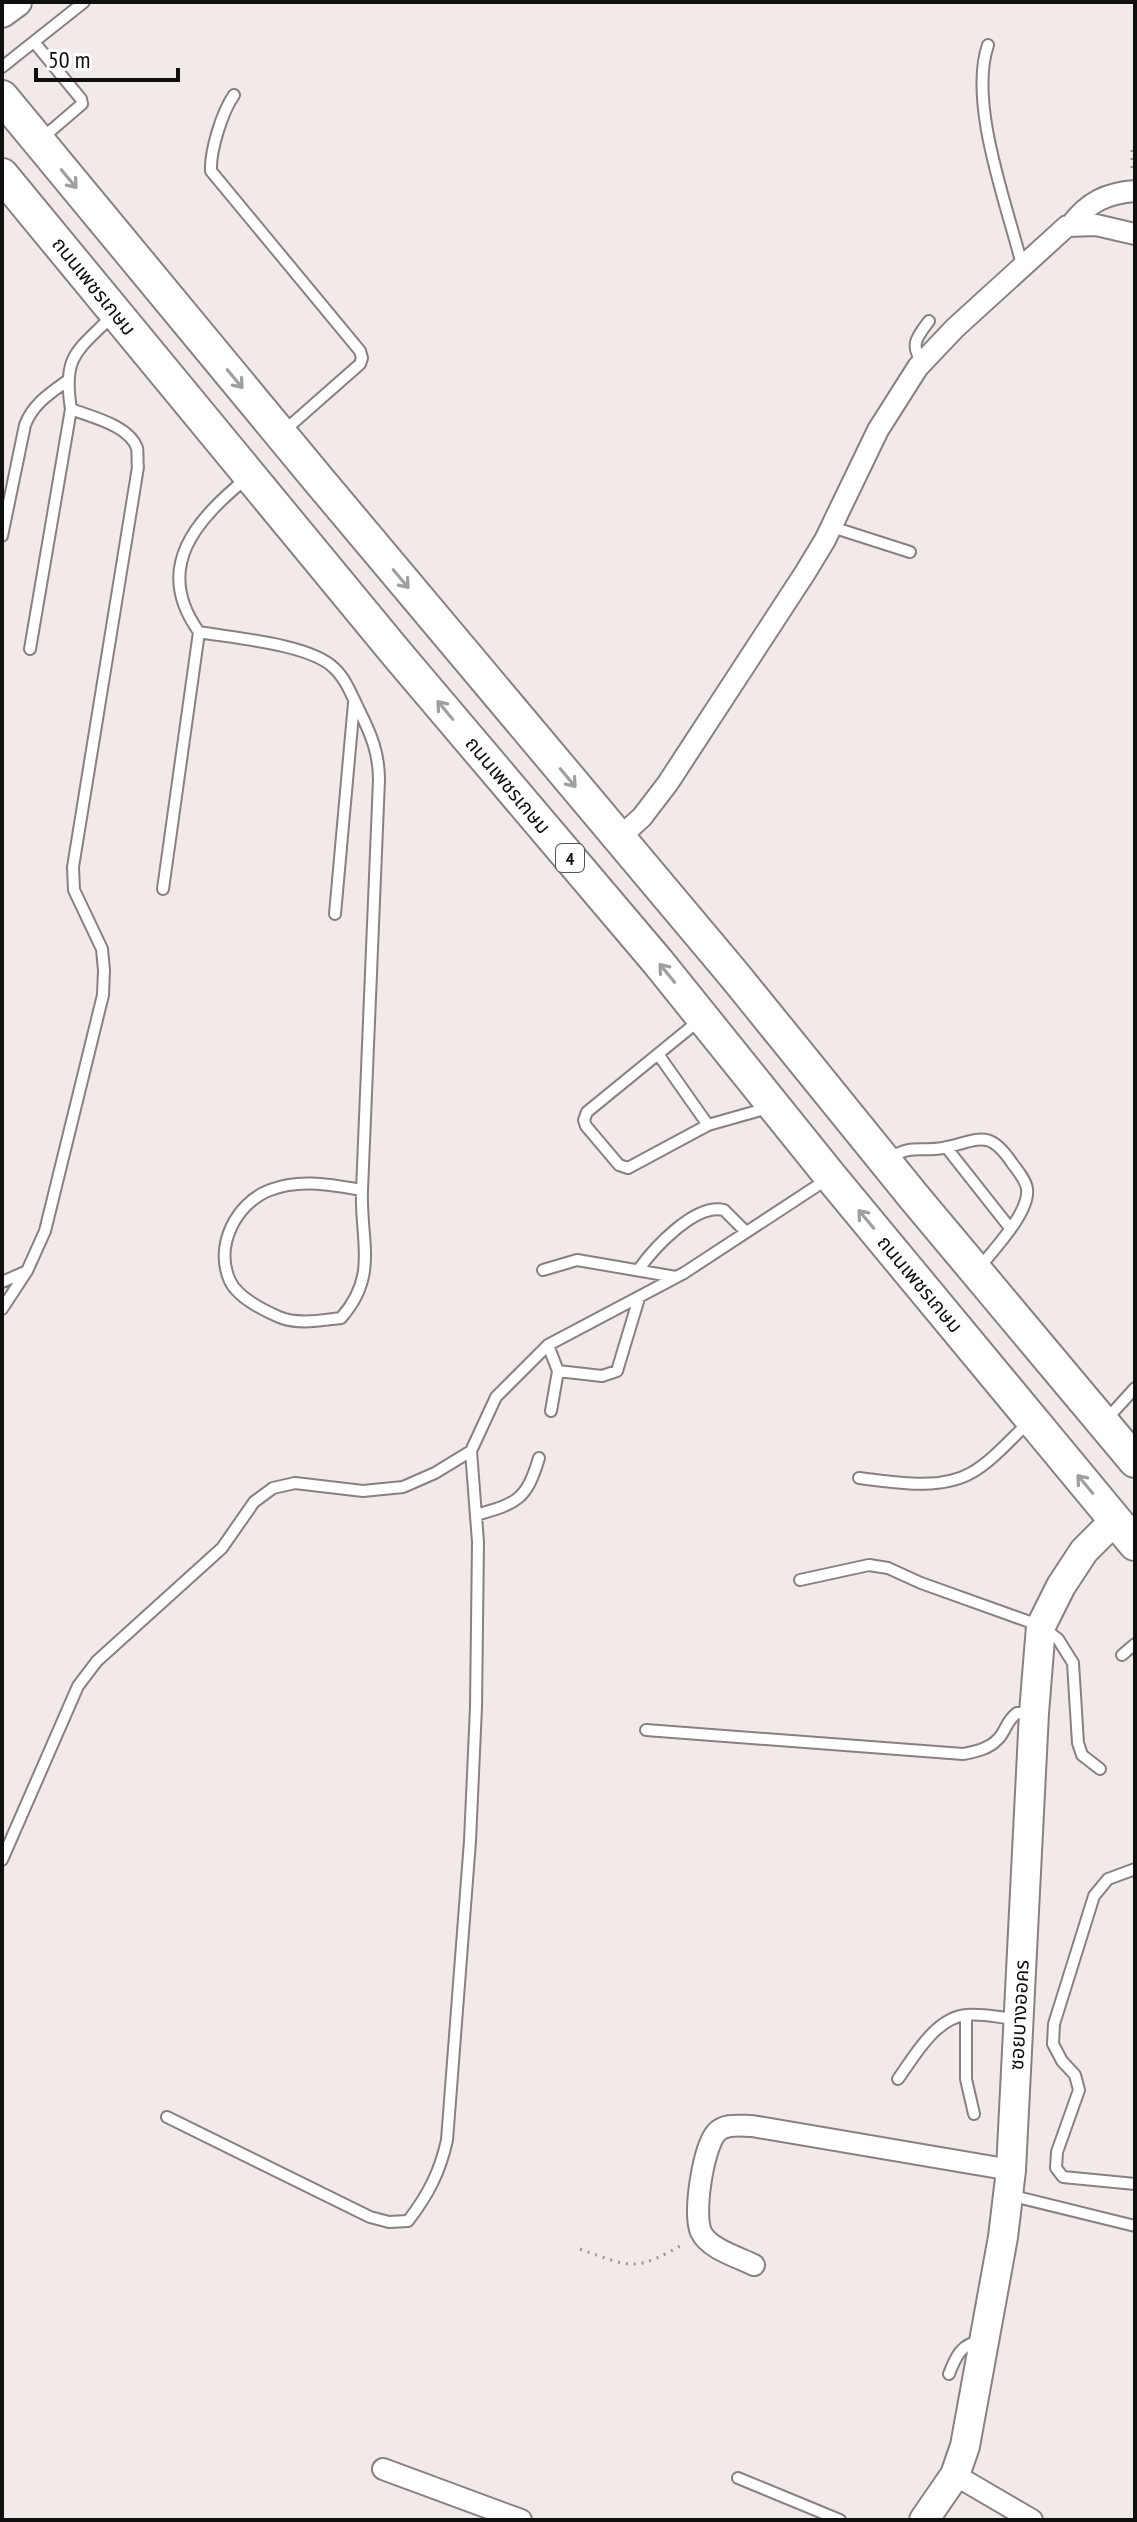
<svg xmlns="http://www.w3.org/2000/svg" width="1137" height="2522" font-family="'PT Sans Narrow','Noto Sans Thai',sans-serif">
	<rect width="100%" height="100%" fill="#f2e9e9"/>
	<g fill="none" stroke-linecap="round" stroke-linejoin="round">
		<defs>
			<path id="lane" d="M34,42L81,99L82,104L40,140
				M988,45C968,103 1007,205 1022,265
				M2,67L84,2
				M234,95C222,112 210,151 211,171L360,351L362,358L360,364L285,430
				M923,363C909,345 917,337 929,321
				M832,527L910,552
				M2,536L25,425C33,404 49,394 67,381
				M199,632C233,638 310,644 334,668C346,679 352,696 359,710C371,734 379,753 379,780L362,1190C360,1241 379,1275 341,1318C322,1320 298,1325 279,1317C263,1310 238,1298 230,1281C214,1246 236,1203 270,1190C300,1178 332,1185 362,1190
				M30,649L71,409C62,354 78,351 114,314
				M163,889L199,632C152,567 197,519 248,477
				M335,914L354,703
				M701,1019L587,1112L584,1120L586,1126L619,1165L628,1168L708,1125L768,1108
				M658,1054L708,1125
				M946,1147L1010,1228
				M890,1158C912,1144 921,1152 943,1148C978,1141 988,1127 1012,1163C1017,1170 1026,1180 1027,1189C1030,1212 994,1249 980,1267
				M639,1269C654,1248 695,1203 724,1210L746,1232
				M543,1270L577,1260L676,1277
				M2,1282L25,1272
				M2,1309L27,1271L45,1231L103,995L104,970L102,949L74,890L73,867L138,467C137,462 138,453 137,448C129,425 91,417 71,409
				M548,1345L558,1371L551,1411
				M558,1371L602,1376L617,1371L639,1298
				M1105,1421L1135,1388
				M859,1478C894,1482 939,1491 971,1473C992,1461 1010,1440 1028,1423
				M476,1515C517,1503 526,1501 539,1458
				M800,1580L869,1565L888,1568L921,1583L1041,1626L1058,1639L1073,1663L1078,1743L1082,1755L1100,1769
				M1122,1655L1135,1644
				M646,1730L963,1754C975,1752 989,1749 998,1739C1006,1731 1006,1721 1017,1713H1032
				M2,1860L78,1686L97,1661L222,1548L254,1502L273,1488L295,1483L363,1491L403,1487L435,1473L471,1451
				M1135,1869L1108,1879L1094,1896L1054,2024L1053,2044L1062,2061L1075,2075L1079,2090L1057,2152L1056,2168L1063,2177L1135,2184
				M966,2015V2079L974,2114
				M898,2079C914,2057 935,2018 966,2015C982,2013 1001,2018 1017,2019
				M167,2117L370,2217L389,2222L408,2221C428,2195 440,2172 447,2140L470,1841L476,1707L478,1542L471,1451L496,1397L548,1345L684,1273L826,1180
				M1009,2195L1135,2226
				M949,2374C956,2356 961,2344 981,2341
				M738,2478L840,2520"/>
			<path id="street" d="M1071,225C1088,202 1107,193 1135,191
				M619,838L642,817L668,783L805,573L825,540L878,430L918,367L955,328L1067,226L1096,225L1135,234
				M754,2265C738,2257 709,2249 701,2232C693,2213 703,2149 716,2133C725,2123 740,2126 752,2126L1011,2170
				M383,2469L521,2520
				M955,2475L1032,2520"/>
			<path id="secondary" d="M2,13L17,2
				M924,2520L955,2475L965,2446L1003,2237L1011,2170L1034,1713L1041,1626L1061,1586L1084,1551L1115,1520"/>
			<path id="primary" d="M2,97L317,478L735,976L914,1197L1135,1461
				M2,175L397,654L658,962L831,1177L1135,1544"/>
		</defs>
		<use href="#lane" stroke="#888081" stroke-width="14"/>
		<use href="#street" stroke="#888081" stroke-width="24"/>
		<use href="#secondary" stroke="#888081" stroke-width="32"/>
		<use href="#primary" stroke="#888081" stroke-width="36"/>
		<path stroke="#9b9494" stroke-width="3" stroke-dasharray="2 6" stroke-linecap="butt" d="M1132,150V172
			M580,2249C632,2268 636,2272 685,2243"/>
		<use href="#lane" stroke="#fff" stroke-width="10"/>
		<use href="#street" stroke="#fff" stroke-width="20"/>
		<use href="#secondary" stroke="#fff" stroke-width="28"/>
		<use href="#primary" stroke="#fff" stroke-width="32"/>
	</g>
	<defs><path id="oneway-shaft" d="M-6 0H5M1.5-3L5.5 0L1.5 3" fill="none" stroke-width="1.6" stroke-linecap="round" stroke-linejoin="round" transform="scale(2)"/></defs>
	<g stroke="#a09f9f">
		<use href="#oneway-shaft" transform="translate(69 179) rotate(50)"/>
		<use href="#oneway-shaft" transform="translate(235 379) rotate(50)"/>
		<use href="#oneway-shaft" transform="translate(401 579) rotate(50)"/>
		<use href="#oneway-shaft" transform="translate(445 710) rotate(-130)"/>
		<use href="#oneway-shaft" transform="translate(568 778) rotate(50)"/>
		<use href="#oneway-shaft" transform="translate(667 973) rotate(-129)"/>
		<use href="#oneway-shaft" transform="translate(866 1219) rotate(-130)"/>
		<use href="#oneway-shaft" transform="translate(1085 1484) rotate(-130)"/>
	</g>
	<g text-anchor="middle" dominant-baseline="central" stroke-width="8" stroke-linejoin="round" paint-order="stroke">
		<rect fill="#fff" stroke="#585657" stroke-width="2" x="556" y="844" width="28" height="28" rx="6"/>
		<g font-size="18" font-weight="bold" fill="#110e0f">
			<text x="570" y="858">4</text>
		</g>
		<g font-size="20" fill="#110e0f" stroke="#fff">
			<text transform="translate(94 286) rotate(51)">ถนนเพชรเกษม</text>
			<text transform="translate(508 785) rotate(50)">ถนนเพชรเกษม</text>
			<text transform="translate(920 1284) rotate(50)">ถนนเพชรเกษม</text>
			<text transform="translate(1019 2015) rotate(-87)">ซอยบางออคร</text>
		</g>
	</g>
	<rect width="1137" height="2522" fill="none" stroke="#110e0f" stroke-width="8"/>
	<path d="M36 68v12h142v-12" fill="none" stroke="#110e0f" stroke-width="4"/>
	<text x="48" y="68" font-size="24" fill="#110e0f" stroke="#ffffff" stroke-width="6" paint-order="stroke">50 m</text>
</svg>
